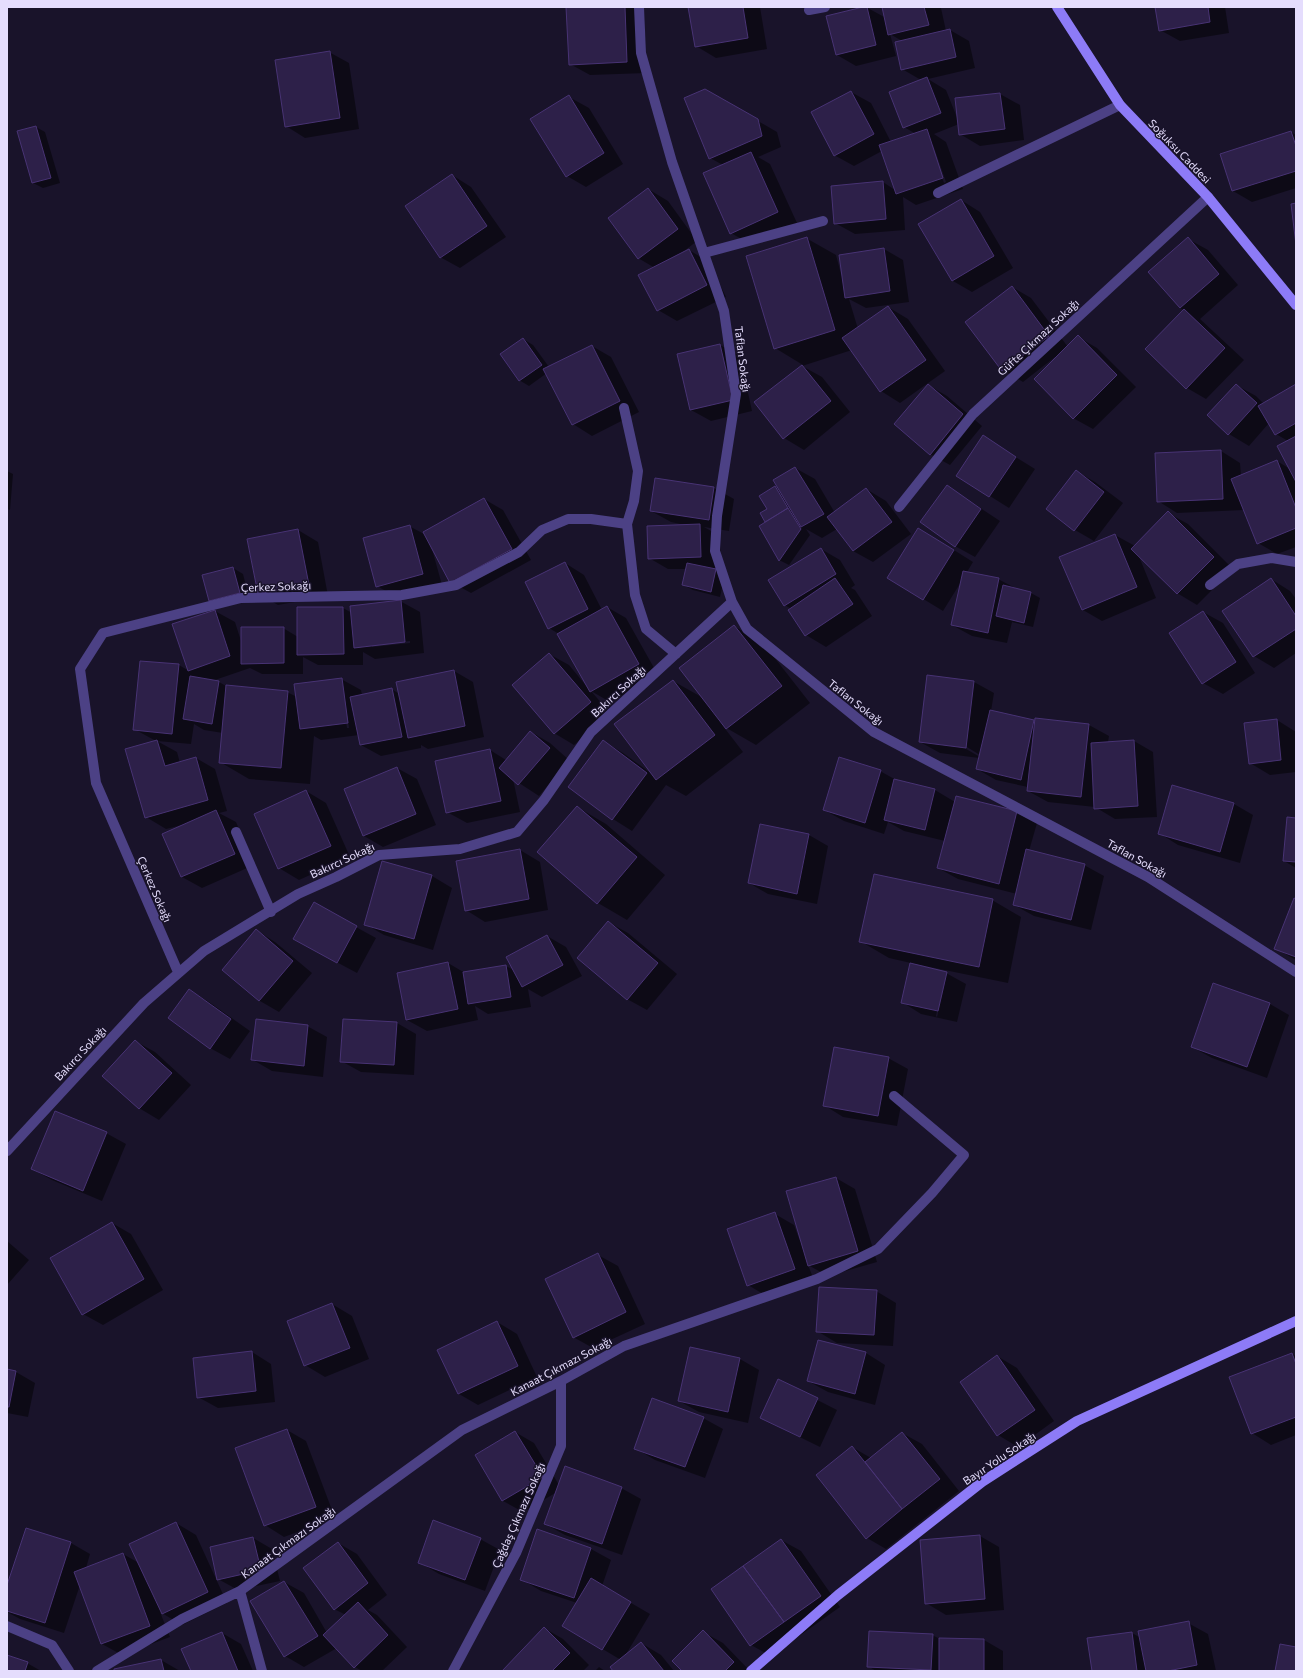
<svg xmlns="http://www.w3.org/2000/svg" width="1303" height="1678" font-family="Commissioner,sans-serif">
	<rect width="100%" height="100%" fill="#19132a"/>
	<path fill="#0007" fill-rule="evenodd" d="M567,7H638L644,11L647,73L590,75L570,64Z
		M689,7H760L767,49L716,58L696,46Z
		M866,7L886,18L883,7L941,8L946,31L950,30L969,41L975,68L928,79L946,90L958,120L956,99L1000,94L1020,105L1024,140L980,146L960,134L959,124L934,134L946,142L963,189L916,205L903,197L905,230L855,234L835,223L883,182L895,190L882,151L854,166L834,155L851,92L871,103L891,142L916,134L904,127L921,80L902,69V41L890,34L896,56L856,66L837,55ZM931,145H933L946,182L944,183Z
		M1156,7H1225L1229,33L1180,41L1160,30Z
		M329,52L349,63L359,129L305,138L286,126Z
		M705,90L777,132L781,147L758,157L770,164L797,223L750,244L731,233L723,165L710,158Z
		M569,97L589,108L623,164L586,187L567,176Z
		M36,127L45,132L60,183L43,188L33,183Z
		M1291,132L1296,135V188L1252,202L1233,191Z
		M452,175L471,187L506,237L460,268L440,257Z
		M648,189L668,201L697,241L679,255L689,250L709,262L726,297L677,321L658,310L655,268L638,258Z
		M961,200L980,212L1013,268L972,292L953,281L920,225Z
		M806,238L836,255L841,274L884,249L903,260L909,302L866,308L849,299L858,329L888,307L908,319L945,371L900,403L881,391L852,350L802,366L822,377L850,412L804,450L784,438L756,403L803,365L775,348Z
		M1188,239L1208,250L1238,285L1200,319L1244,360L1206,399L1187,388L1184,310L1180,308Z
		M1012,287L1031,298L1068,347L1078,337L1097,348L1136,387L1093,429L1073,418L1055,357L1023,382L1003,370L966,322Z
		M523,339L533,345L549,367L592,346L611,357L639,412L592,436L573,424L547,373L529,386L519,380Z
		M720,345L740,356L752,411L711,421L691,410Z
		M928,385L947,396L982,426L950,465L930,454Z
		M1236,385L1256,396L1264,404L1296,386V547L1277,554L1258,543L1244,510L1177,513L1158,501L1221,451L1240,463L1241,476L1277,461L1290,469L1288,441L1276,434L1269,423L1249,446L1229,434L1209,415Z
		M983,437L1035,469L1009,508L958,476Z
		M795,468L815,479L835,513L866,489L886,501L911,534L873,562L853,551L837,529L822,538L806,529L810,535L789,565L779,560L767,523L761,513L768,509L775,487L781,491Z
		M7,471L13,474L10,510L7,509Z
		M1076,471L1095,482L1123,503L1094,541L1075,530Z
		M655,479L714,488L734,499L729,531L704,527L720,536L721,568H713L725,575L720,597L693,590L683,585L687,569H668L649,558L685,525L671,522L651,511Z
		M947,486L1000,521L975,557L955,546Z
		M484,499L503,510L531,560L471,593L451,582L432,549L442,585L396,597L377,586L409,526L426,535Z
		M1168,513L1188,524L1233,569L1197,605L1177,593L1138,554L1156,598L1102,621L1083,610L1061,557L1115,535L1135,546Z
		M298,530L318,542L328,596L278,605L259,594Z
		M938,540L973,562L967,572L998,579L1017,589L1031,593L1040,598L1033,627L1012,622L1007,643L972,636L952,625L961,582L943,611L889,578Z
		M821,549L840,560L855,585L851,588L855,590L872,616L826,647L806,635L789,610L791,609L785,605L769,580Z
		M565,563L584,575L602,610L607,607L626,618L658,675L610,702L591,691L610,713L574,745L554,733L549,654L569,665L588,688L559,634L549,628Z
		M233,568L243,574L249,598L210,600Z
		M1271,579L1290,591L1296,599V653L1274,668L1254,656L1224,611Z
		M400,601L420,612L424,653L375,659L363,652V665H318L303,657V674H262L250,668L212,681L219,682L226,686L287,692L297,697L341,679L361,690L362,695L391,689L400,694L454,671L473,682L484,737L428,749L421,745V748L381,756L361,745L359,735L321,740L314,736L310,784L249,779L220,762L223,733L204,730L194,724L191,744L157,741L177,752L180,763L196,758L215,769L227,811L219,813L236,822L254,865L202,888L182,877L163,834L186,824L166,829L146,817L156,741L134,729L179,665L189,671L173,625L215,611L235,622L242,644L283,628L298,637V608H343L352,613ZM410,641V643L372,647V645ZM342,691H344L349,728H347Z
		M1203,612L1223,623L1255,673L1223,694L1203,683Z
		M734,626L763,643L810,703L756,745L723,726L743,752L686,796L666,785L632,831L613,819L570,787L603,741L623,753L652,774L673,681L705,699Z
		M928,676L974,682L994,693L991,711L1036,722V719L1089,725L1109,736L1108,742L1134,741L1153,752L1157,817L1115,819L1095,807L1048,802L1028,791V787L996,780L977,769L979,758L940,753L920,742ZM962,744L980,755V757L961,746Z
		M1277,720L1296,732V772L1270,775L1250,763Z
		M531,732L550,743L569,760L539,796L513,779L520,812L467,823L447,812L490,750L506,760Z
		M397,768L417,779L436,825L383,847L364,836Z
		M880,771L898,781L935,790L955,802L1017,812L1037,823L1029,851L1084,865L1104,876L1091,930L1034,916L1014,905L1017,894L958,879L938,868L945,841L904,831L888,822L884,834L844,821L824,810Z
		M1172,786L1234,804L1253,815L1240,863L1178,845L1159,833Z
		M306,791L326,803L350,857L299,880L279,868Z
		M577,807L606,824L665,875L627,920L598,903Z
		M1296,819V868L1284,861Z
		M761,825L809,835L828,846L817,904L768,894L749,883Z
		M520,850L540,862L548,910L485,922L466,910Z
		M382,862L432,876L452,888L433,950L384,935L365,924Z
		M992,900L1021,917L1008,983L915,964L914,965L946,973L966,984L957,1022L921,1014L902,1002L911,963L889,958L860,941ZM944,978H946L937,1017L936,1016Z
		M1296,900V960L1275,948Z
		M314,904L376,938L357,973L314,950Z
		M608,922L628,933L677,974L647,1010L627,999Z
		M256,930L275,942L312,973L279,1012L260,1001L223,970Z
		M547,936L566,947L582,976L542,997L528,989L531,1007L488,1014L475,1006L478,1020L427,1031L407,1020L448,963L465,973L506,966L515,971Z
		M190,991L209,1002L250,1031L230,1059L210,1048Z
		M1270,1004L1289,1015L1267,1078L1212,1058L1192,1047Z
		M397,1023L416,1034L414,1075L361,1072L341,1061Z
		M307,1026L327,1037L323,1077L272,1071L253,1060Z
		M135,1041L155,1052L191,1085L159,1120L139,1108Z
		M888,1058L908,1069L897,1126L843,1117L824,1105Z
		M106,1133L126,1144L102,1201L52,1180L32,1169Z
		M836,1178L855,1189L877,1262L828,1276L808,1265L814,1280L768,1297L748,1285L775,1214L794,1225L800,1241L801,1240Z
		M112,1223L131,1234L163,1290L103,1325L83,1314Z
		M7,1241L29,1260L7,1285Z
		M598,1255L618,1266L645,1324L593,1348L573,1337Z
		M876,1291L896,1303L893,1346L837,1343L817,1331Z
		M332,1304L352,1316L369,1359L325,1377L305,1365Z
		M497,1322L517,1334L537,1377L478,1405L459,1394Z
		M819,1341L866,1353L885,1365L875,1405L828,1392L808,1381Z
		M252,1352L271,1364L275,1402L218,1408L198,1397Z
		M1292,1354L1296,1356V1435L1271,1445L1252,1433Z
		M997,1356L1017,1368L1054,1421L1018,1447L998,1435L961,1382Z
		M740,1359L759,1370L748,1423L699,1412L679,1401Z
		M7,1370L16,1372L35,1383L28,1417L7,1413Z
		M778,1380L837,1410L820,1447L761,1418Z
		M703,1418L723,1429L705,1478L655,1460L635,1448Z
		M287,1430L306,1441L335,1518L284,1537L265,1525Z
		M515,1432L534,1443L559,1485L621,1488L641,1499L622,1555L565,1535L545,1524L557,1492L523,1512L503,1501L476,1455Z
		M902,1433L922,1444L959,1491L886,1549L867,1538L852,1447L871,1458Z
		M176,1523L196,1535L227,1603L182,1625L160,1612L170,1637L122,1655L102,1644L80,1585L64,1633L20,1619L7,1612V1588L27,1529L71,1543L90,1554L86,1568L123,1554L139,1563Z
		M538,1531L591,1549L611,1560L602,1586L650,1614L625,1656L641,1643L661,1655L674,1671H615L621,1660L564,1626L577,1603L541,1591L521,1579Z
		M980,1536L999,1547L1004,1610L946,1615L926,1603Z
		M253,1538L272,1549L280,1581L238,1590L218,1579Z
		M480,1539L500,1550L485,1591L439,1574L419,1562Z
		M781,1540L801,1551L840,1607L771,1656L751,1645L712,1589Z
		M338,1543L357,1554L387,1595L368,1610L377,1615L407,1647L382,1671H362L355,1667L337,1648L304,1667L285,1656L284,1582L304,1593L327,1633L346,1615L334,1609Z
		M1188,1623L1208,1634L1216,1671H1093L1132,1633L1141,1638Z
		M544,1628L563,1639L589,1665L583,1671H503Z
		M703,1632L723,1643L750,1671H683Z
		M222,1633L241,1644L253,1671H192Z
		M932,1635L940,1639L984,1640L1003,1651V1671H876L868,1666Z
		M7,1656L27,1663L41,1671H7Z
		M161,1660L180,1671H115Z
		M599,1667L605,1671H595Z"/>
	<path fill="#2d2049" stroke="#483374" d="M566,7H625L627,62L569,65Z
		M688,7H743L748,38L695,47Z
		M863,7H867L876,45L836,55L826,16Z
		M882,7H924L929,25L888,35Z
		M1155,7H1208L1210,22L1159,31Z
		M950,29L956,57L901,70L895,42Z
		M330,51L340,118L285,127L275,60Z
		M927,77L941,113L903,128L889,92Z
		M705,89L758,119L762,136L709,159L684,98Z
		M851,91L874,134L834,156L811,112Z
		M1000,93L1005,129L959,135L955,98Z
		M569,95L604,153L566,177L530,119Z
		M36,126L51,178L32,183L17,131Z
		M927,129L943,178L896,194L879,145Z
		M1291,131L1296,146V171L1232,191L1220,154Z
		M751,152L778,212L730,234L703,173Z
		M452,174L487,226L440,258L405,206Z
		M883,181L886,219L834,224L831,186Z
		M648,188L678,229L638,259L608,218Z
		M961,199L994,256L952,281L918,224Z
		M1296,203V245L1291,204Z
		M807,237L835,330L774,349L746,256Z
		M1188,237L1219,274L1180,308L1148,272Z
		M884,248L890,291L845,298L839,255Z
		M689,249L707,285L657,311L638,275Z
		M1012,286L1049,336L1002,371L965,322Z
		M888,306L926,360L880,392L842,338Z
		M1184,309L1225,348L1186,389L1145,349Z
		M1078,335L1117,375L1073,419L1034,379Z
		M523,338L542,365L519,381L500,354Z
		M720,344L733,400L690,410L677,354Z
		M592,345L620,401L572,425L543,369Z
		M802,365L831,401L783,439L754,402Z
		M928,384L963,414L930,455L894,424Z
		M1236,384L1257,403L1228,435L1207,415Z
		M1296,384V423L1275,435L1258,406Z
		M983,435L1016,457L989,497L956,476Z
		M1296,436V482L1277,446Z
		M1221,450L1223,499L1157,502L1155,453Z
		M1277,460L1296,508V528L1257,544L1231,479Z
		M795,467L824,514L801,527L773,480Z
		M1076,470L1104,492L1074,531L1046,509Z
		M655,478L714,487L709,520L650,511Z
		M947,485L981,509L955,547L920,522Z
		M775,486L788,508L765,522L760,513L767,509L759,496Z
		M866,488L892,522L853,551L827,517Z
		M484,498L512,549L450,583L423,532Z
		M788,508L801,529L779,561L759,526Z
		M1168,511L1214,557L1177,594L1131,549Z
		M700,524L701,557L648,559L647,526Z
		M410,525L423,574L376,587L363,538Z
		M918,528L954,550L923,600L887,578Z
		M298,529L309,585L258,594L247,539Z
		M1115,534L1137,587L1082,610L1059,557Z
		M821,548L836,574L784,606L768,580Z
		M565,562L588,609L548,629L525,582Z
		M687,563L716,569L711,592L682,585Z
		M233,567L240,593L209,601L202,575Z
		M963,571L999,578L988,633L951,625Z
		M835,578L853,604L805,636L788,610Z
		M1271,578L1296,616V629L1253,657L1222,611Z
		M1003,585L1031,592L1024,623L996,616Z
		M401,600L405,642L354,648L350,606Z
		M607,606L639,664L590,692L557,634Z
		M297,607H343L344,654L297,655Z
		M215,610L230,656L188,671L172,624Z
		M1203,611L1236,662L1202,684L1169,633Z
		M734,625L782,686L726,729L679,668Z
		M241,627H284V663L241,664Z
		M549,653L591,702L554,734L512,685Z
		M140,661L179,664L172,734L133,730Z
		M454,670L465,726L408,738L396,682Z
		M927,675L974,681L966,748L919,742Z
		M190,676L219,681L212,724L183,719Z
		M342,678L348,723L300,729L294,684Z
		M673,680L715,735L656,780L614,724Z
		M226,685L288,691L281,768L219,763Z
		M392,688L402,737L360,745L350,697Z
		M990,710L1034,720L1021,780L976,769Z
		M1035,718L1089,724L1081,797L1027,791Z
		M1277,719L1281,760L1249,764L1244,723Z
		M530,731L550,748L518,785L499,768Z
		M157,740L165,766L196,757L208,800L145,818L125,749Z
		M603,740L647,773L612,820L568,787Z
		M1134,740L1138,806L1094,809L1091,743Z
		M490,749L501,801L446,813L435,761Z
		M839,757L881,770L865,823L823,810Z
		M397,767L416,814L363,836L344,789Z
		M894,779L935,789L925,830L884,820Z
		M1172,785L1234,803L1220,852L1158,834Z
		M306,790L331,846L278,869L254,814Z
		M956,796L1017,811L999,884L937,868Z
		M577,806L637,857L597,904L537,852Z
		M216,810L235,854L181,877L162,834Z
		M1287,817L1296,818V862L1283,861Z
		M760,824L809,834L797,894L748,883Z
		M520,849L529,899L465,911L456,861Z
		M1026,849L1085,864L1071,920L1013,905Z
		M382,861L432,875L414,939L364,925Z
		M874,874L993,899L979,967L859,942Z
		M1294,898L1296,899V957L1274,949Z
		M314,902L357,926L337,963L293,939Z
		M608,921L658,963L627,1000L577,958Z
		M256,929L293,961L259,1001L222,970Z
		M547,935L563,965L522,987L506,957Z
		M448,962L458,1009L406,1020L397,973Z
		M910,963L947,972L938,1011L901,1003Z
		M506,965L511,997L468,1004L463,972Z
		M1213,983L1270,1003L1247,1067L1191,1047Z
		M189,989L231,1019L210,1049L168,1018Z
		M256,1019L308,1025L304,1066L251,1060Z
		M343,1019L397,1022L394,1065L340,1062Z
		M135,1040L172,1073L139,1109L102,1076Z
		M834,1047L889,1057L878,1116L823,1106Z
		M55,1111L107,1132L83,1191L31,1169Z
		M836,1177L858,1251L808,1266L786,1191Z
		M775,1212L795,1269L747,1286L727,1229Z
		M112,1222L144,1279L82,1315L50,1258Z
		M598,1253L626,1312L573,1338L545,1279Z
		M819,1287L877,1290L874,1335L816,1332Z
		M332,1303L350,1348L304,1366L287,1321Z
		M497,1321L518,1366L458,1394L437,1350Z
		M818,1340L866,1352L855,1394L807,1381Z
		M690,1347L740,1358L728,1412L678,1401Z
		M252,1351L256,1391L197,1398L193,1358Z
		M1292,1353L1296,1364V1417L1251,1434L1229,1377Z
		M997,1355L1035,1410L997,1436L960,1382Z
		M7,1369L16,1371L9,1407H7Z
		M778,1379L818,1398L800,1437L760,1418Z
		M652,1398L704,1417L685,1467L634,1449Z
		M287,1429L316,1507L264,1526L235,1448Z
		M515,1431L543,1477L502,1501L475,1455Z
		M902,1432L940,1479L902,1509L865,1462Z
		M852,1446L902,1509L866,1539L816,1475Z
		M565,1466L622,1487L602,1544L544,1524Z
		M433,1520L481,1538L465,1580L418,1563Z
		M176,1522L208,1592L162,1614L129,1544Z
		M26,1528L71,1542L45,1623L7,1611V1585Z
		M537,1529L591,1548L574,1598L520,1580Z
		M980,1535L985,1599L925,1604L920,1540Z
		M253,1537L261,1570L217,1580L210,1547Z
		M781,1539L821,1596L784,1622L743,1566Z
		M338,1542L368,1583L334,1610L303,1568Z
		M123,1553L150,1626L101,1644L74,1572Z
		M743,1566L784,1622L750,1646L711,1589Z
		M591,1578L631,1602L602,1650L562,1626Z
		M284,1581L318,1636L284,1657L250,1601Z
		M358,1602L388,1635L354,1668L323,1635Z
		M1189,1621L1197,1665L1168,1671H1146L1138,1631Z
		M544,1627L570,1653L552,1671H502Z
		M703,1630L734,1662L725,1671H682L672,1661Z
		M869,1631L933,1634L931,1670L867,1667Z
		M222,1632L238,1671H191L181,1649Z
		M1132,1632L1137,1671H1092L1087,1638Z
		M939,1638L984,1639V1671H939Z
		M641,1642L664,1671H613L610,1667Z
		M1280,1644L1296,1647V1671H1275Z
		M7,1655L28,1662L25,1671H7Z
		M161,1659L164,1671H114V1669Z"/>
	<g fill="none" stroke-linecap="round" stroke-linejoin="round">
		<path stroke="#4c4185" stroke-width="10" d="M639,7L641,53L672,162L724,311L736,394L717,516L715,551L732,602L747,629L874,732L1148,877L1296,972
			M809,10L825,7
			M938,193L1120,105
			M704,253L823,221
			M624,408L638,471L634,501L627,524
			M899,507L973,414L1208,197
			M1210,585L1238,564L1272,558L1296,562
			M236,832L271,912
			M178,972L96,783L80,669L103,633L241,598L402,595L456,585L519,552L542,530L568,519H591L627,524L635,595L646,629L676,654
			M7,1151L144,1003L204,951L298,894L336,877L379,855L460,849L517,832L544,800L591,732L732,602
			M240,1591L262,1671
			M7,1626L52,1645L69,1671
			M97,1671L182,1619L240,1591L462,1430L561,1381L624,1346L817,1279L878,1249L932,1193L964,1155L894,1096
			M453,1671L516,1553L561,1446V1381"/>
		<path stroke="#8d7bf7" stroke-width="10" d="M1057,7L1120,105L1208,197L1296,305
			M751,1671L838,1595L982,1482L1077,1421L1296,1321"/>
	</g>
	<g text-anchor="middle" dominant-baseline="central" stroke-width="3" stroke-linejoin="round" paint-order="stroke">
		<g font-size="11" fill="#e5ddfd" stroke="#19132a">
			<text transform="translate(1180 151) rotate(46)">Soğuksu Caddesi</text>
			<text transform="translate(1038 337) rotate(-43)">Güfte Çıkmazı Sokağı</text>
			<text transform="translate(743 359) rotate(83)">Taflan Sokağı</text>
			<text transform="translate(276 586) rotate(-2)">Çerkez Sokağı</text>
			<text transform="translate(618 691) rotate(-43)">Bakırcı Sokağı</text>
			<text transform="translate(856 702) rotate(38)">Taflan Sokağı</text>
			<text transform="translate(1137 858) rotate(29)">Taflan Sokağı</text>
			<text transform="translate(342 860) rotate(-25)">Bakırcı Sokağı</text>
			<text transform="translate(155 889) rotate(67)">Çerkez Sokağı</text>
			<text transform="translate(80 1053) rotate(-47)">Bakırcı Sokağı</text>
			<text transform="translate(561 1366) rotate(-28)">Kanaat Çıkmazı Sokağı</text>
			<text transform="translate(999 1458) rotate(-34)">Bayır Yolu Sokağı</text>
			<text transform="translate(518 1515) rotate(-66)">Çağdaş Çıkmazı Sokağı</text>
			<text transform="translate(288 1542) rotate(-36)">Kanaat Çıkmazı Sokağı</text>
		</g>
	</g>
	<rect width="1303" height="1678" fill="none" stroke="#e5ddfd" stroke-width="16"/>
</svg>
